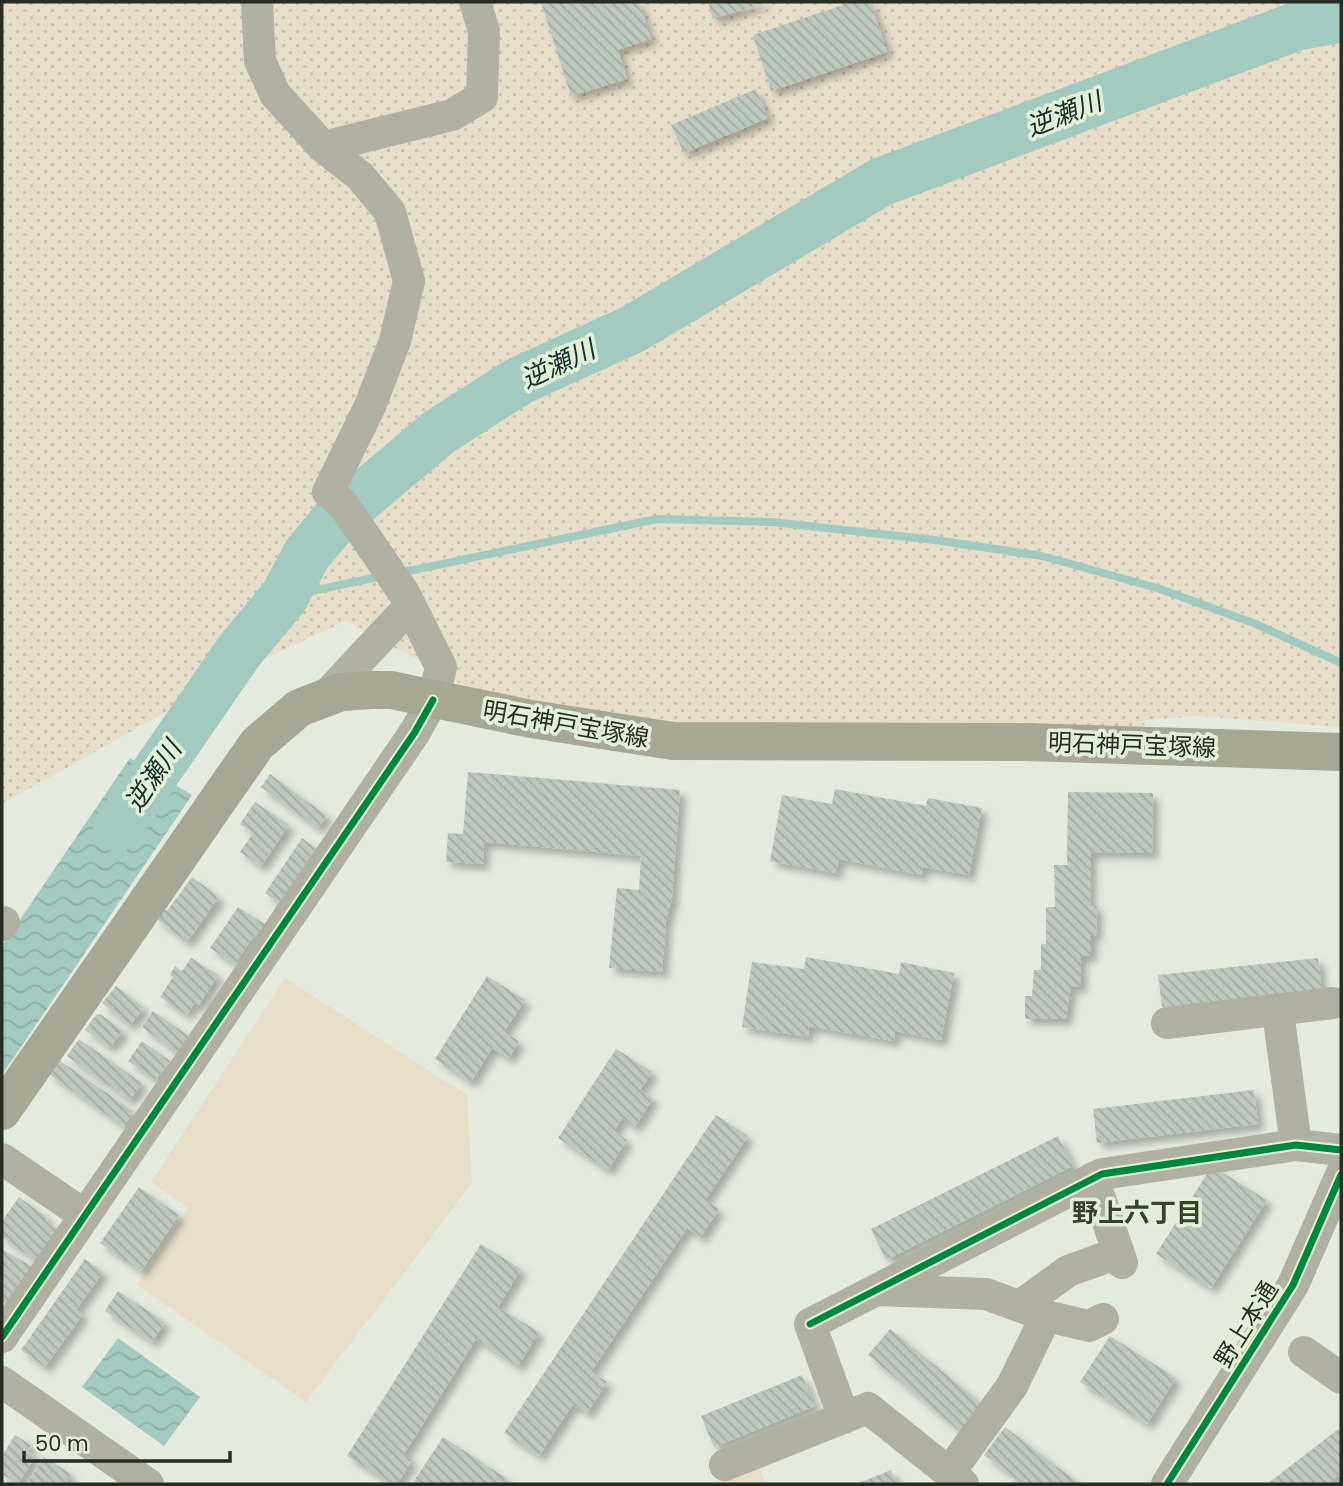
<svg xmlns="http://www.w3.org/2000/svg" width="1343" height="1486" font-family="Poppins,'Noto Sans JP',sans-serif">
	<defs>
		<pattern id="grass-dots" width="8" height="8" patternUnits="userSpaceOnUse" patternTransform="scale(1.75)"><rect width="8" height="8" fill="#e7deca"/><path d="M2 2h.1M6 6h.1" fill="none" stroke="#c6bfad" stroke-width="1.8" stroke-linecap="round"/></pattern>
		<pattern id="water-waves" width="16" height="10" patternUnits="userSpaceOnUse" patternTransform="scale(1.75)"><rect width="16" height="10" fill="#a3cac1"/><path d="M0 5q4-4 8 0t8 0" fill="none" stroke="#8caea6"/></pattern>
		<pattern id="building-back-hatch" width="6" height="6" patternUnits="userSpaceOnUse" patternTransform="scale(1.75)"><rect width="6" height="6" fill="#bcc7bd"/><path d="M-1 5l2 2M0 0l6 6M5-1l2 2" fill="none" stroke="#a2aba2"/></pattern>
		<filter id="shadow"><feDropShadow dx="6" dy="6" stdDeviation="3.5" flood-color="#0004"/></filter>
	</defs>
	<rect width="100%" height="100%" fill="#e4eade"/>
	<path fill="url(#grass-dots)" d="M2,2H1341V727L1197,716L1145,720L1143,732H731L483,696L346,621L240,670L2,804Z"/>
	<path fill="#e7deca" d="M285,978L467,1095L472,1183L306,1402L137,1285L188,1208L151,1182Z
		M758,1465L766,1484H711Z"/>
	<path fill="url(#water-waves)" d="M130,758L192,795L2,1075V946Z
		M118,1338L200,1397L164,1446L82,1387Z"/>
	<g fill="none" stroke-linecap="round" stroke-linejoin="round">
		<path stroke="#a3cac1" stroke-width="8" d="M399,573L657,519L772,522L935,540L1042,556L1157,588L1256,624L1341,663
			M284,597L382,576"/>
		<path stroke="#a3cac1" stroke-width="49" d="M118,827L240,650L284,597L307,554L336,519L439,432L519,381L633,329L881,182L1297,26L1341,18"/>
	</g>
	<path fill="url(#building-back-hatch)" filter="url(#shadow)" d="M541,2H639L651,39L618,50L627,79L571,96Z
		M708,2H769L713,19Z
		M852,2H871L887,52L771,91L753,35Z
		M756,89L768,118L684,153L671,125Z
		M468,772L680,790L672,898L666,922L662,972L609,968L617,888L639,890L641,856L484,842L483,864L446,862L448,833L463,834Z
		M270,774L327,816L318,828L261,787Z
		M835,789L926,806L928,798L982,808L969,875L923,867L922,875L839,859L836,873L770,861L782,795L832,804Z
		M1068,792L1153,793L1152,853L1091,852L1090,906H1097L1096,935L1091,936V956H1081V987L1071,986L1066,1019H1025V996H1032L1034,970H1041V944H1046V907H1055L1054,865H1067Z
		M255,802L289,825L261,866L240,852L253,833L240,824Z
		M302,838L316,848L279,903L265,893Z
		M192,877L219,897L187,942L155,918L163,907L167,911Z
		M238,907L266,925L257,938L254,936L235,964L210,948Z
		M806,957L899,974L901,962L954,973L941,1040L895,1031L894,1041L809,1026L808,1037L742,1027L752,962L804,969Z
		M191,958L218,975L199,1005L195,1002L187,1015L160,997L173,977L170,975L175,966L182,971Z
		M1318,958L1322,990L1162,1007L1158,975Z
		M487,976L525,1000L504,1032L519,1041L509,1058L492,1048L471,1082L435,1059Z
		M116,986L144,1008L130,1025L102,1003Z
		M153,1011L190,1037L178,1053L142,1027Z
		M100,1014L123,1031L110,1047L85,1030L96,1015Z
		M79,1039L142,1083L130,1100L67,1056Z
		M142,1041L170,1061L156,1080L128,1061Z
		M616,1049L652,1072L640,1090L653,1098L635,1127L622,1118L614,1131L627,1140L608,1170L558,1138Z
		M59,1060L134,1112L123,1126L49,1074Z
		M1254,1090L1258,1124L1097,1143L1093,1109Z
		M716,1115L748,1136L705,1200L719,1209L701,1237L687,1228L591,1372L607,1382L587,1413L573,1404L539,1456L504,1433Z
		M1058,1136L1073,1166L886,1260L871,1229Z
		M1212,1166L1267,1200L1211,1288L1156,1254Z
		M139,1187L179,1215L141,1271L100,1243Z
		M19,1197L48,1218L46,1221L59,1230L37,1261L2,1237V1221Z
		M481,1244L521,1269L498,1307L539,1332L518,1366L476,1339L404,1454L412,1460L397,1484H393L347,1456Z
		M2,1249L34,1268L8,1305L2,1301Z
		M85,1259L103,1272L76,1310L83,1314L45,1367L21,1350Z
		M118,1291L165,1322L152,1342L105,1311Z
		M890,1329L984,1405L961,1432L868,1355Z
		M1110,1336L1176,1378L1147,1424L1080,1382Z
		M802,1375L815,1406L714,1447L701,1416Z
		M1005,1427L1080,1484H1023L984,1455Z
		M1341,1427V1473L1327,1484H1267Z
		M15,1435L31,1445L27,1451L36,1456L18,1484L2,1474V1456Z
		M443,1437L506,1478L502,1484H412Z
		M44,1457L71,1474L65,1484H27Z
		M891,1470L897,1484H856Z"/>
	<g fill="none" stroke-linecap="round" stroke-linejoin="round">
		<path stroke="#b0b0a3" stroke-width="32" d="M323,147L452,115L482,97L484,31L475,2
			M326,696L410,606
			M2,925L4,922
			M1278,1012L1296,1145
			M1167,1023L1333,1003
			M2,1159L83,1214
			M1093,1178L1122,1263
			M877,1290L986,1294L1046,1316L1089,1326L1103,1319
			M1020,1306L1068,1271L1118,1253
			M2,1337L415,732L433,700L441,667L404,593L342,503L328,492L370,406L395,341L409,281L390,212L360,176L323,147L275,94L260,61L257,2
			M1304,1352L1341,1378
			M2,1382L148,1484
			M844,1418L810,1324L1102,1174L1296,1145L1341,1150
			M725,1465L868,1408L963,1484
			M949,1473L1012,1386L1046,1316
			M1167,1484L1293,1285L1341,1175"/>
		<path stroke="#a7a796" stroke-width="38" d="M2,1111L257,744L299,708L341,692L372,690H391L531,719L673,741L1026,742L1341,752"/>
		<defs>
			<path id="cycleway" d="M810,1324L1102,1174L1296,1145L1341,1150
				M2,1337L415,732L433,700
				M1167,1484L1293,1285L1341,1175"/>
		</defs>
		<use href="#cycleway" stroke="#e3f0d8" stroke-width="11"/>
		<use href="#cycleway" stroke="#00873e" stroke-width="7"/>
	</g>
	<g text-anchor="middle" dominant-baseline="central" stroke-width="7" stroke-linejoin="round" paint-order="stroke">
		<g font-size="24" fill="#282d24" stroke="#e3f0d8">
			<text transform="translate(566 724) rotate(10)">明石神戸宝塚線</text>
			<text transform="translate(1132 745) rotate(2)">明石神戸宝塚線</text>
			<text transform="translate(1246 1324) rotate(-58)">野上本通</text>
		</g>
		<g font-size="26" font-style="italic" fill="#132f2b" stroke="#e3f0d8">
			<text transform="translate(1064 114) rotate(-21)">逆瀬川</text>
			<text transform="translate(558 364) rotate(-25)">逆瀬川</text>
			<text transform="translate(153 776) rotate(-56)">逆瀬川</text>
		</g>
		<g font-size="26" font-weight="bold" fill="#37412e" stroke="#e3f0d8">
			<text x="1137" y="1213">野上六丁目</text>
		</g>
	</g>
	<rect width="1343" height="1486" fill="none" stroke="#282d24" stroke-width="7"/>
	<path d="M24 1451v10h206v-10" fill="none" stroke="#282d24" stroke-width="3.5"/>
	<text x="35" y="1451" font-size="21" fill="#282d24" stroke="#e3f0d8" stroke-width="5" paint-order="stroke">50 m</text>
</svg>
